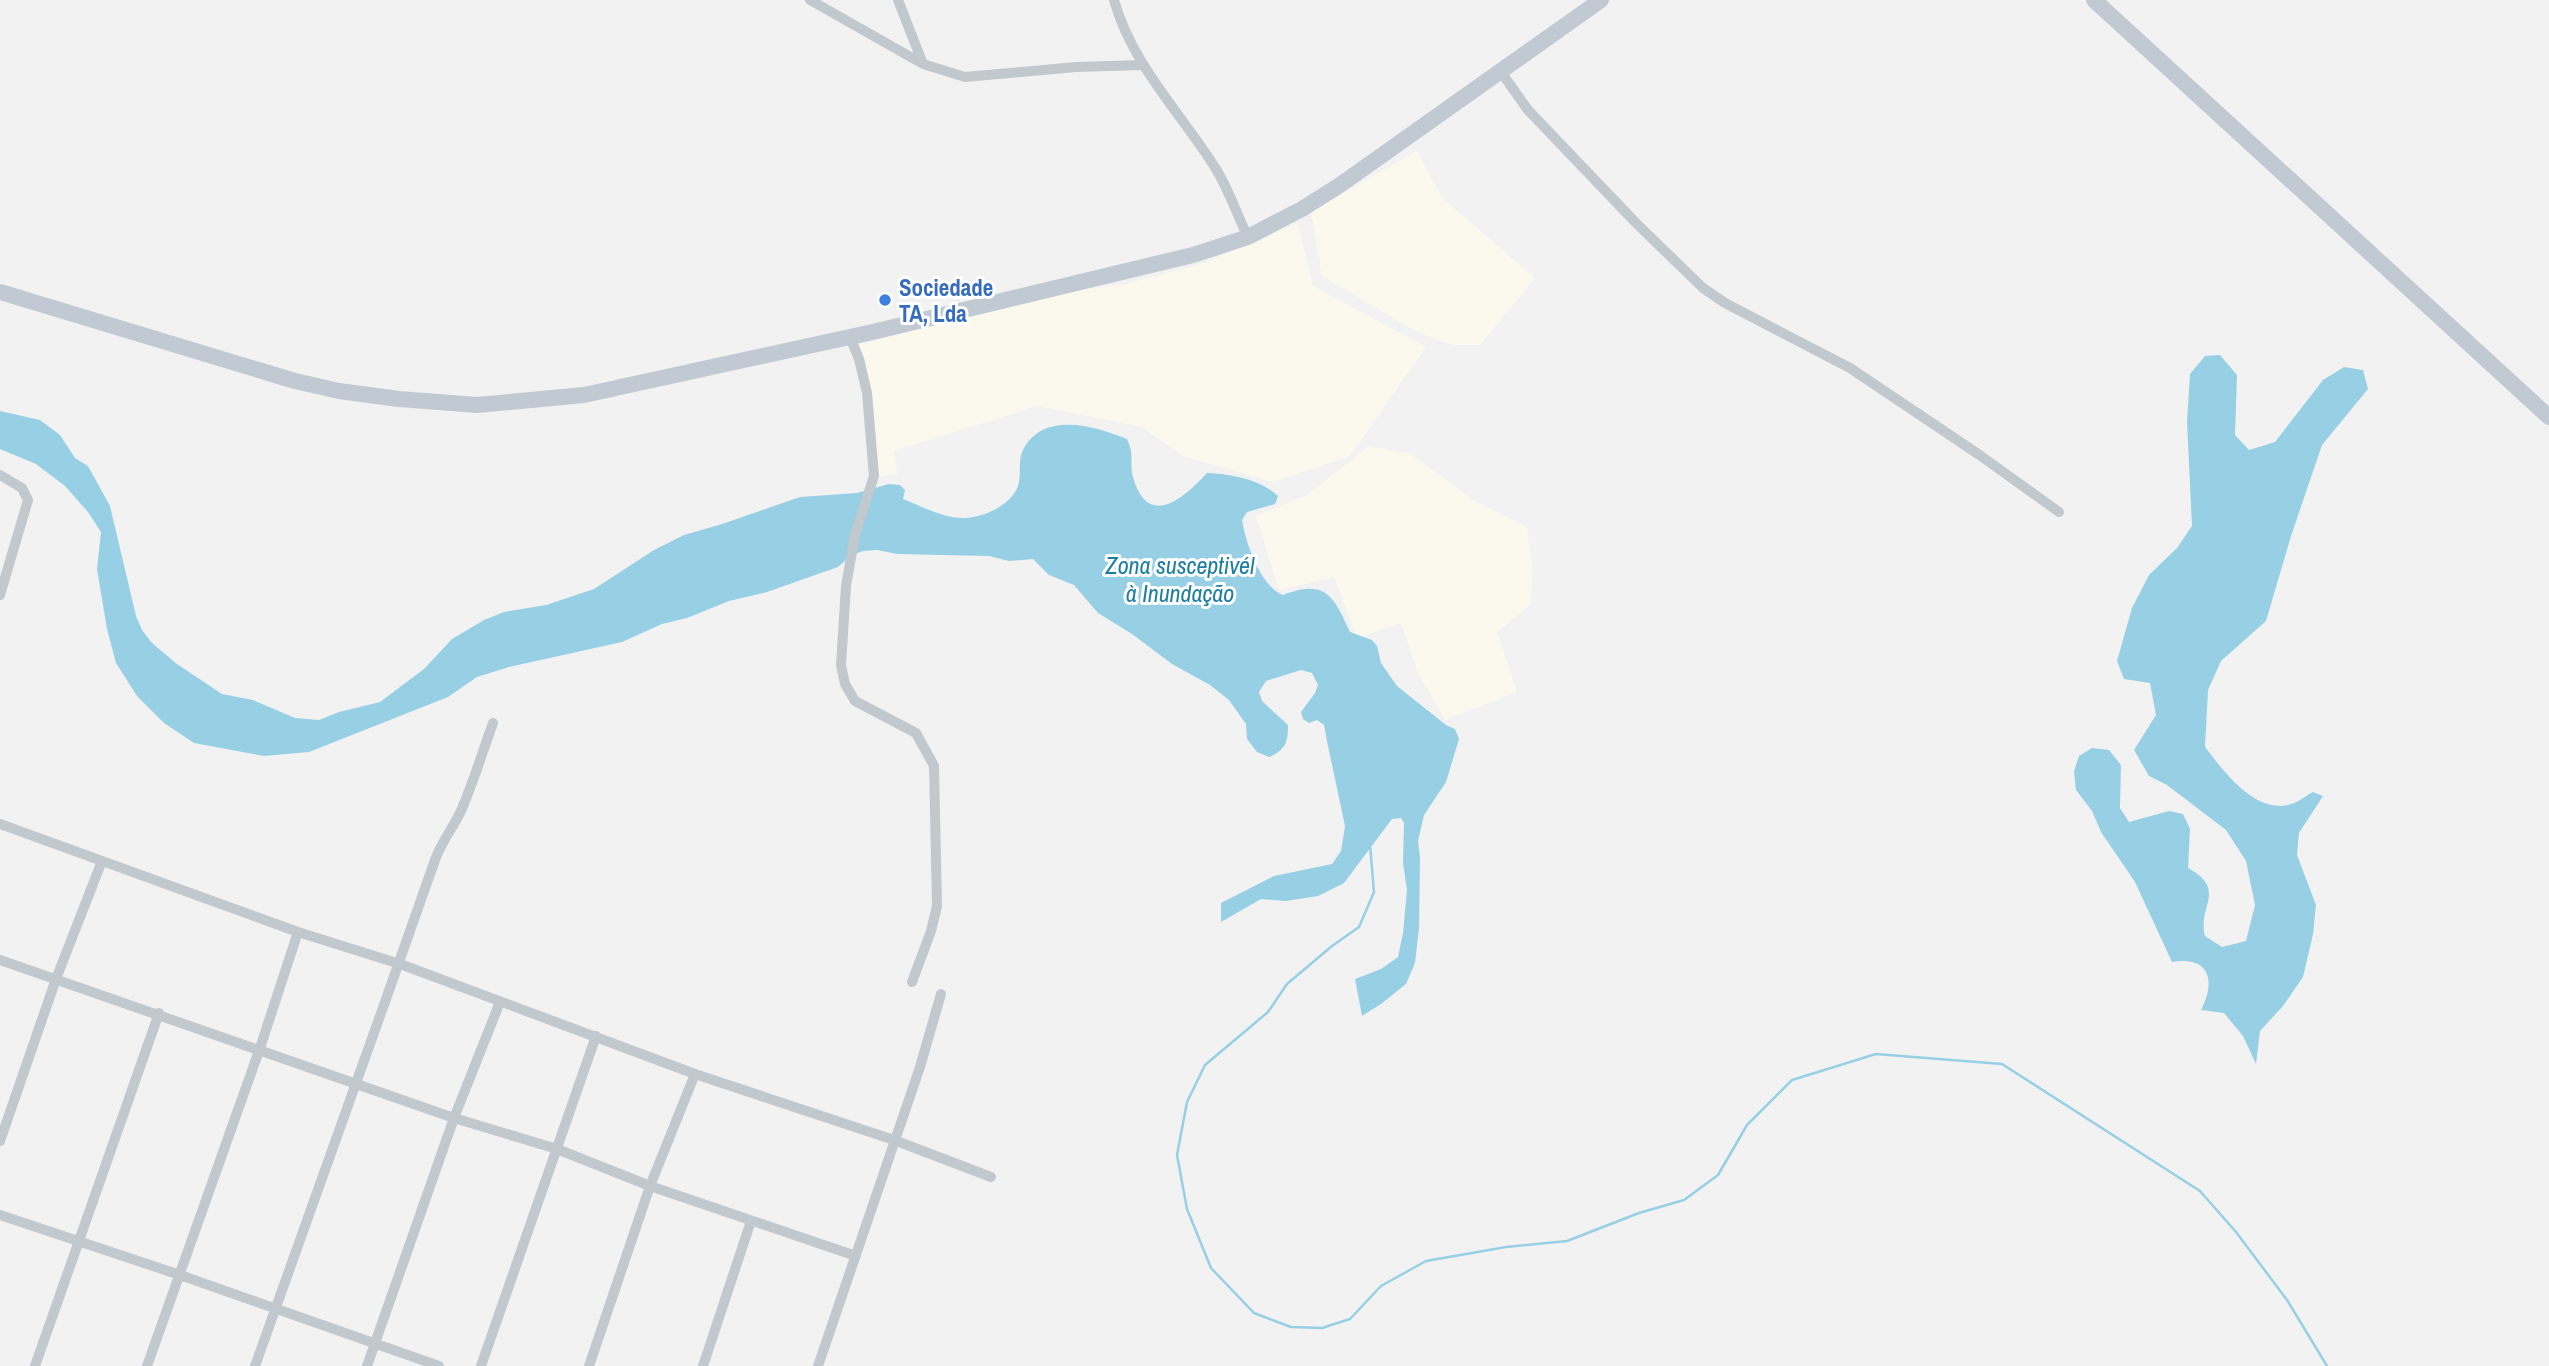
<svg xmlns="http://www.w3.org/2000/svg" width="2549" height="1366" font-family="'Archivo Narrow',sans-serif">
	<rect width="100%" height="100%" fill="#f3f2f2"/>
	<path fill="#fbf8ee" d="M1417,151L1442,198L1535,278L1480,345H1452L1417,332L1322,276L1311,211Z
		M1298,223L1313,286L1426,347L1350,456L1273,482L1183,456L1142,427L1037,406L894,451L897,474L878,477L858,345L1043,295L1126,284L1202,264Z
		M1369,446L1411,454L1473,500L1527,527L1532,566L1531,604L1497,632L1517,692L1445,720L1418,673L1401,623L1357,638L1334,577L1279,590L1256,516L1307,495Z"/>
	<path fill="#97d0e4" d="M2220,355L2237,375L2235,435L2249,450L2275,442L2323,380L2344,367L2363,370L2368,389L2322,445L2291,536L2266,621L2221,661L2208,690L2205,747C2224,771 2257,818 2294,803C2301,800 2307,795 2313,792L2323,796L2299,833L2297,855L2316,905L2313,934L2303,977L2283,1006L2260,1031L2256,1064L2243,1036L2224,1013L2201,1010C2216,981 2210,956 2172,962L2135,882L2101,832L2092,811L2076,790L2074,771L2079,756L2092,748L2109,750L2121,765L2120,808L2129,822L2169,811L2183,814L2190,829L2188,868C2228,890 2197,906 2205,936L2222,947L2246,941L2255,905L2246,861L2226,830L2167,785L2149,776L2134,750L2156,715L2150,683L2124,679L2117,661L2132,608L2149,575L2177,548L2192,526L2187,422L2190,374L2205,356Z
		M0,411L40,420L60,435L75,458L88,466L110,506L136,616L142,630L152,643L177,664L222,694L253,700L295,718L319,720L339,712L380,702L424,669L452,639L484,620L504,612L546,605L594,589L654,550L684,535L722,524L800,497L857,493L889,484L900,485L905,490L903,499C921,506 945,519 965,518C985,517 1011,505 1018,486C1022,474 1017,459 1024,448C1045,411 1095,426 1127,439C1135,456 1129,462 1133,477C1148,530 1184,498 1207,473C1230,474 1260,479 1278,496L1275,504L1247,512L1242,520C1246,543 1260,586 1283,595C1326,578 1334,597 1350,632L1372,640L1377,646L1381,663L1397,686L1446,725L1455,729L1459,739L1446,782L1424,815L1418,841L1420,858L1419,928L1415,963L1406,984L1381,1004L1362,1016L1355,979L1381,969L1398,957L1403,933L1407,890L1403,863L1404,823L1401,818L1392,819L1344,883L1318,896L1286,901L1261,899L1221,922V903L1274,876L1332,864L1341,851L1345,826L1328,746L1324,725L1317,720L1309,723L1303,719L1301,712L1315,693L1318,685L1312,673L1301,670L1266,681L1259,692L1262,701L1288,725C1288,742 1286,750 1269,757L1257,752L1247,739L1246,724L1229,700L1210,685L1172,664L1132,634L1098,613L1074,585L1049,575L1033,559L1009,561L989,556L897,554L877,550L863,551L852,555L838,567L767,592L729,601L687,618L662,624L622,642L509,667L477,677L448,697L309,752L264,756L194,743L164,723L137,696L116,663L107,629L97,569L101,532L88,512L65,486L36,464L0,449Z"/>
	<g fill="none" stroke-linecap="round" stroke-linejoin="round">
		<path stroke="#97d0e4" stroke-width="2.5" d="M1370,845L1374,892L1359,927L1332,946L1287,984L1268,1012L1205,1065L1187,1102L1177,1155L1187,1209L1211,1268L1254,1313L1291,1327L1322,1328L1350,1319L1381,1286L1426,1261L1506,1247L1567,1241L1639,1213L1684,1200L1718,1175L1747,1125L1792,1080L1876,1054L2002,1064L2200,1191L2236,1232L2287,1300L2327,1366"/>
		<path stroke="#c1c8ce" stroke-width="10" d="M810,0L923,64L965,77L1076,67L1142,65
			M898,0L923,64
			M1114,0C1132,65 1181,113 1216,169C1229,190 1237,215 1248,237
			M1501,72L1528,110L1636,223L1703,288L1725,303L1850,368L1981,456L2059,512
			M850,337L859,359L867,393L874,476L855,535L846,586L841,665L845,684L855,701L916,733L934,766L937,906L931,931L912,982
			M0,475L22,488L28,500L0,595
			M0,824L298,932L400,964L695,1074L894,1140L991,1177
			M0,960L454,1118L557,1149L650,1186L856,1256
			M0,1141L56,979L102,861
			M0,1215L180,1275L439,1366
			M35,1366L159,1013
			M147,1366L260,1048L298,932
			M255,1366C315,1197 376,1029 435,860C441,843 452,829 460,813C473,784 482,753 493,723
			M367,1366L454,1118L500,1002
			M481,1366L596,1036
			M589,1366L650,1186L695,1074
			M703,1366L751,1221
			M818,1366L920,1067L941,994"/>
		<path stroke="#c1c9d3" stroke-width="16" d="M2094,0L2549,417
			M0,292L295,381L339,391L399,399L477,405L584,395L877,331L1193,255L1248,237L1302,209L1340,185L1601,0"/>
	</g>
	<circle fill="#3f7fe0" stroke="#fff" stroke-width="2.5" cx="885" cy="300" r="7"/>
	<g text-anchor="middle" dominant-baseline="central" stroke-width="6" stroke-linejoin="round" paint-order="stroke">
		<g font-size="23" font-weight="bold" fill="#366cbe" stroke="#fff" text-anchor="start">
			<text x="899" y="287">Sociedade<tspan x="899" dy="26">TA, Lda</tspan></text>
		</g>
		<g font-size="24" font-style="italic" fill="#1b7da0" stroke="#fff">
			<text x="1180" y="565">Zona susceptivél<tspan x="1180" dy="28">à Inundação</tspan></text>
		</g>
	</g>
</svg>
